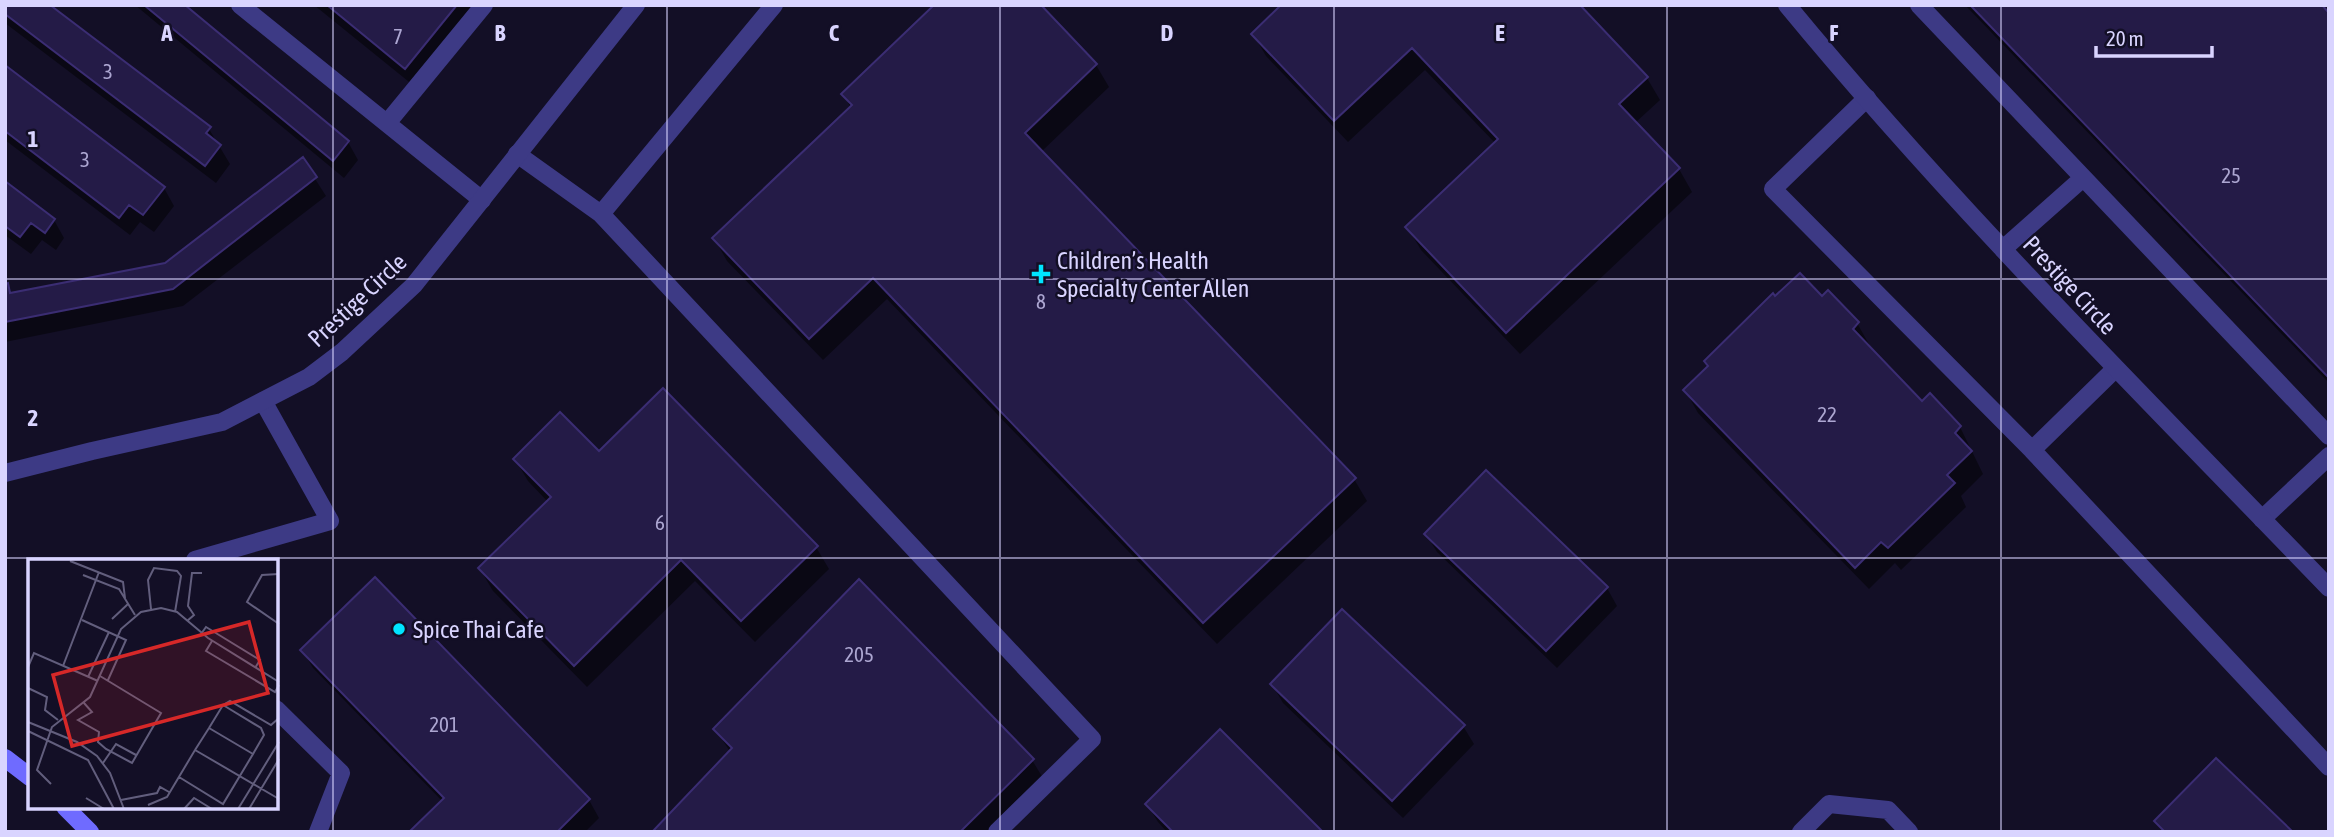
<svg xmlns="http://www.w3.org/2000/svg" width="2334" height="837" font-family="'Asap Condensed',sans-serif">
	<rect width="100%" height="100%" fill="#130f26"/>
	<path fill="#0007" d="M5,5L209,129L230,164L216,183L5,23Z
		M135,5H183L348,142L358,160L344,178Z
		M314,5H487L419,90Z
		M1283,5L1647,78L1660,100L1635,123L1679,169L1692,192L1520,354L1421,250L1408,228L1496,144L1425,70L1348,142L1266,56L1253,34Z
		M1965,5H2319L2329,15V383Z
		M1096,65L1109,87L1041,152L1354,479L1367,501L1217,644L887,299L823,360L727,261L714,238L851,108L843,94Z
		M5,68L164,188L174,206L154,232L140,222L130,235L5,140Z
		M303,160L326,196L183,306L5,342V285L12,294L166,265Z
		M5,183L54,220L64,238L56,250L42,240L31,254L5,235Z
		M1822,299L1857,323L1870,346L1869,348L1922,403L1930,396L1960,427L1983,474L1961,496L1966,507L1901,570L1895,563L1869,589L1698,413L1685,390Z
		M599,453L816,547L829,569L755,642L695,581L587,687L493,591L480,569L548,502L528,481L515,459Z
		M1426,534L1607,588L1617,606L1557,668L1437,552Z
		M375,580L589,800L599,818L585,832H412L443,802L313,668L302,650Z
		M1272,684L1463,726L1474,744L1403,818L1283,703Z
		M715,729L1032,760L1043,778L988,832H654L731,753Z
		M1147,804L1320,832H1167L1158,822Z"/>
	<path fill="#241b47" stroke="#3b2d73" stroke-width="2" d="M5,5H50L211,127L206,133L221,145L205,166L5,14Z
		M144,5H185L349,141L333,161Z
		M327,5H457L405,69Z
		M934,5H1041L1097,64L1025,133L1356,478L1203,623L873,278L809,339L712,238L852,105L841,94Z
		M1281,5H1580L1648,77L1619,104L1680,168L1506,333L1405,227L1498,139L1412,48L1334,121L1251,34Z
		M1970,5H2322L2329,13V378Z
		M5,65L165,187L143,215L129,205L119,218L5,131Z
		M303,157L317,177L173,289L5,322V284L8,283L10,293L165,263Z
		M5,181L55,219L45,233L31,223L20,237L5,226Z
		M1800,273L1822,296L1828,290L1859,322L1853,329L1922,401L1930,393L1961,426L1955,433L1972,451L1947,475L1955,483L1888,548L1881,542L1855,568L1683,390L1708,366L1704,361L1773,293L1775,296Z
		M663,388L818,546L741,621L681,560L574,666L478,568L551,497L513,459L560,412L599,451Z
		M1486,470L1608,587L1546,651L1424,534Z
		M375,577L590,799L557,832H409L444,798L300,650Z
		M859,579L1034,759L960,832H652L732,748L713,729Z
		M1342,609L1465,725L1392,801L1270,684Z
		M1220,729L1323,832H1173L1145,804Z
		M2216,758L2293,832H2165L2154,821Z"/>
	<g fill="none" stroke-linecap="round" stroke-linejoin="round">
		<path stroke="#3d3a85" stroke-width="18" d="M240,5L482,200
			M1919,5L2329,436
			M1867,98L1773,189L2032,450L2329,767
			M388,122L484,5
			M517,154L601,214L1092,739L997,832
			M601,214L774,5
			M2003,249L2083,178
			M2032,450L2115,369
			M2262,519L2329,456
			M195,560L330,521L263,401
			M276,709L341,773L318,832
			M1801,832L1829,804L1888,810L1909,832"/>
		<path stroke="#3d3a85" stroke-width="18" d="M1787,5C1956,210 2145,397 2329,588
			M5,473L92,451L222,422L309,377L342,352L414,285L636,5"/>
		<path stroke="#6f6bff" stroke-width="18" d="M5,758L30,777
			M65,807L90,832"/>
	</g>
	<path fill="none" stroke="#d9d4ff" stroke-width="2" stroke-opacity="0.55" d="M333,5V832M667,5V832M1000,5V832M1334,5V832M1667,5V832M2001,5V832M5,279H2329M5,558H2329"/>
	<g fill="#00e5ff" stroke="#130f26" stroke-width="2.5">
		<path d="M1037.5 263.5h7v7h7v7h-7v7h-7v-7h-7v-7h7z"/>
		<circle cx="399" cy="629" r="7"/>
	</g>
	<g text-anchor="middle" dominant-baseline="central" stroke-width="5" stroke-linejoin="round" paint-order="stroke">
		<g font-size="21" fill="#aca6d1">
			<text x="398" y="36">7</text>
			<text x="108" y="71">3</text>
			<text x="85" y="159">3</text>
			<text x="2231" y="175">25</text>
			<text x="1041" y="301">8</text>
			<text x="1827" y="414">22</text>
			<text x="660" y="522">6</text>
			<text x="859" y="654">205</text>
			<text x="444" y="724">201</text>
		</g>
		<g font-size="24" fill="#d9d4ff" stroke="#130f26" text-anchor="start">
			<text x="1057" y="260">Children’s Health<tspan x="1057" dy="28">Specialty Center Allen</tspan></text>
			<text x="413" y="629">Spice Thai Cafe</text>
		</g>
		<g font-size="24" fill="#d9d4ff" stroke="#130f26">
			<text transform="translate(2070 285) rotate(47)">Prestige Circle</text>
			<text transform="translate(357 300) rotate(-43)">Prestige Circle</text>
		</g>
	</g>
	<g transform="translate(28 559)">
		<rect width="250" height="250" fill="#130f26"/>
		<path fill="none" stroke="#625e7d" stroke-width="2" d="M42,2L95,23L97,39M251,15L234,16L219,43L251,65M55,16L91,30L107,56M123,50L120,21L126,9L149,12L153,17L147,53M84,60L100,45M54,61L98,81L80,121M159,62L166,56L160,47L164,14H174M173,75L178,68L232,101L227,109M184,82L178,92L247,133L251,126M35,107L71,13M0,108L6,94L70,122M60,118L81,73M0,129L19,138L17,151L30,161M56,144L64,153L50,161L71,173L70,183L78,190L104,204L133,154L72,117M195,146L202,142L243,166L251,159M0,163L49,183L69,197L82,214L96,250M181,169L195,146L233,169L236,176L225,195M0,172L60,201L86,250M75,204L88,185L108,196M151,218L195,245L225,195L181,169L167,191M23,225L9,211L24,168L62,138L93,70L113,53L133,49L149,53L180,79L251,123M58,239L76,250M93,241L129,234L132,228L141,233M120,246L139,238L167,191L251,240M156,250L166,239L184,250M210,250L251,183M221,250L251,200"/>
		<path fill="#d62828" fill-opacity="0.15" stroke="#d62828" stroke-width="3.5" d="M221,63L240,134L44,187L25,116Z"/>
		<rect width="250" height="250" fill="none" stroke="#d9d4ff" stroke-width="3.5"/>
	</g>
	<g font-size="23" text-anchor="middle" font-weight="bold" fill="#d9d4ff" stroke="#130f26" stroke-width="5" stroke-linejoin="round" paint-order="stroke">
		<text x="167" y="41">A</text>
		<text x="500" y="41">B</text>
		<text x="834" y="41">C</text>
		<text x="1167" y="41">D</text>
		<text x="1500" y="41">E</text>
		<text x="1834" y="41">F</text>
		<text x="33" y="147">1</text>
		<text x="33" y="426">2</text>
	</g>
	<rect width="2334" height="837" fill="none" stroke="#d9d4ff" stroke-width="14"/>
	<path d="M2096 46v10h116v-10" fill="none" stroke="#d9d4ff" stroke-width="3.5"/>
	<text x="2106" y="46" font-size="21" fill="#d9d4ff" stroke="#130f26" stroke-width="5" paint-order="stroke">20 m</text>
</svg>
